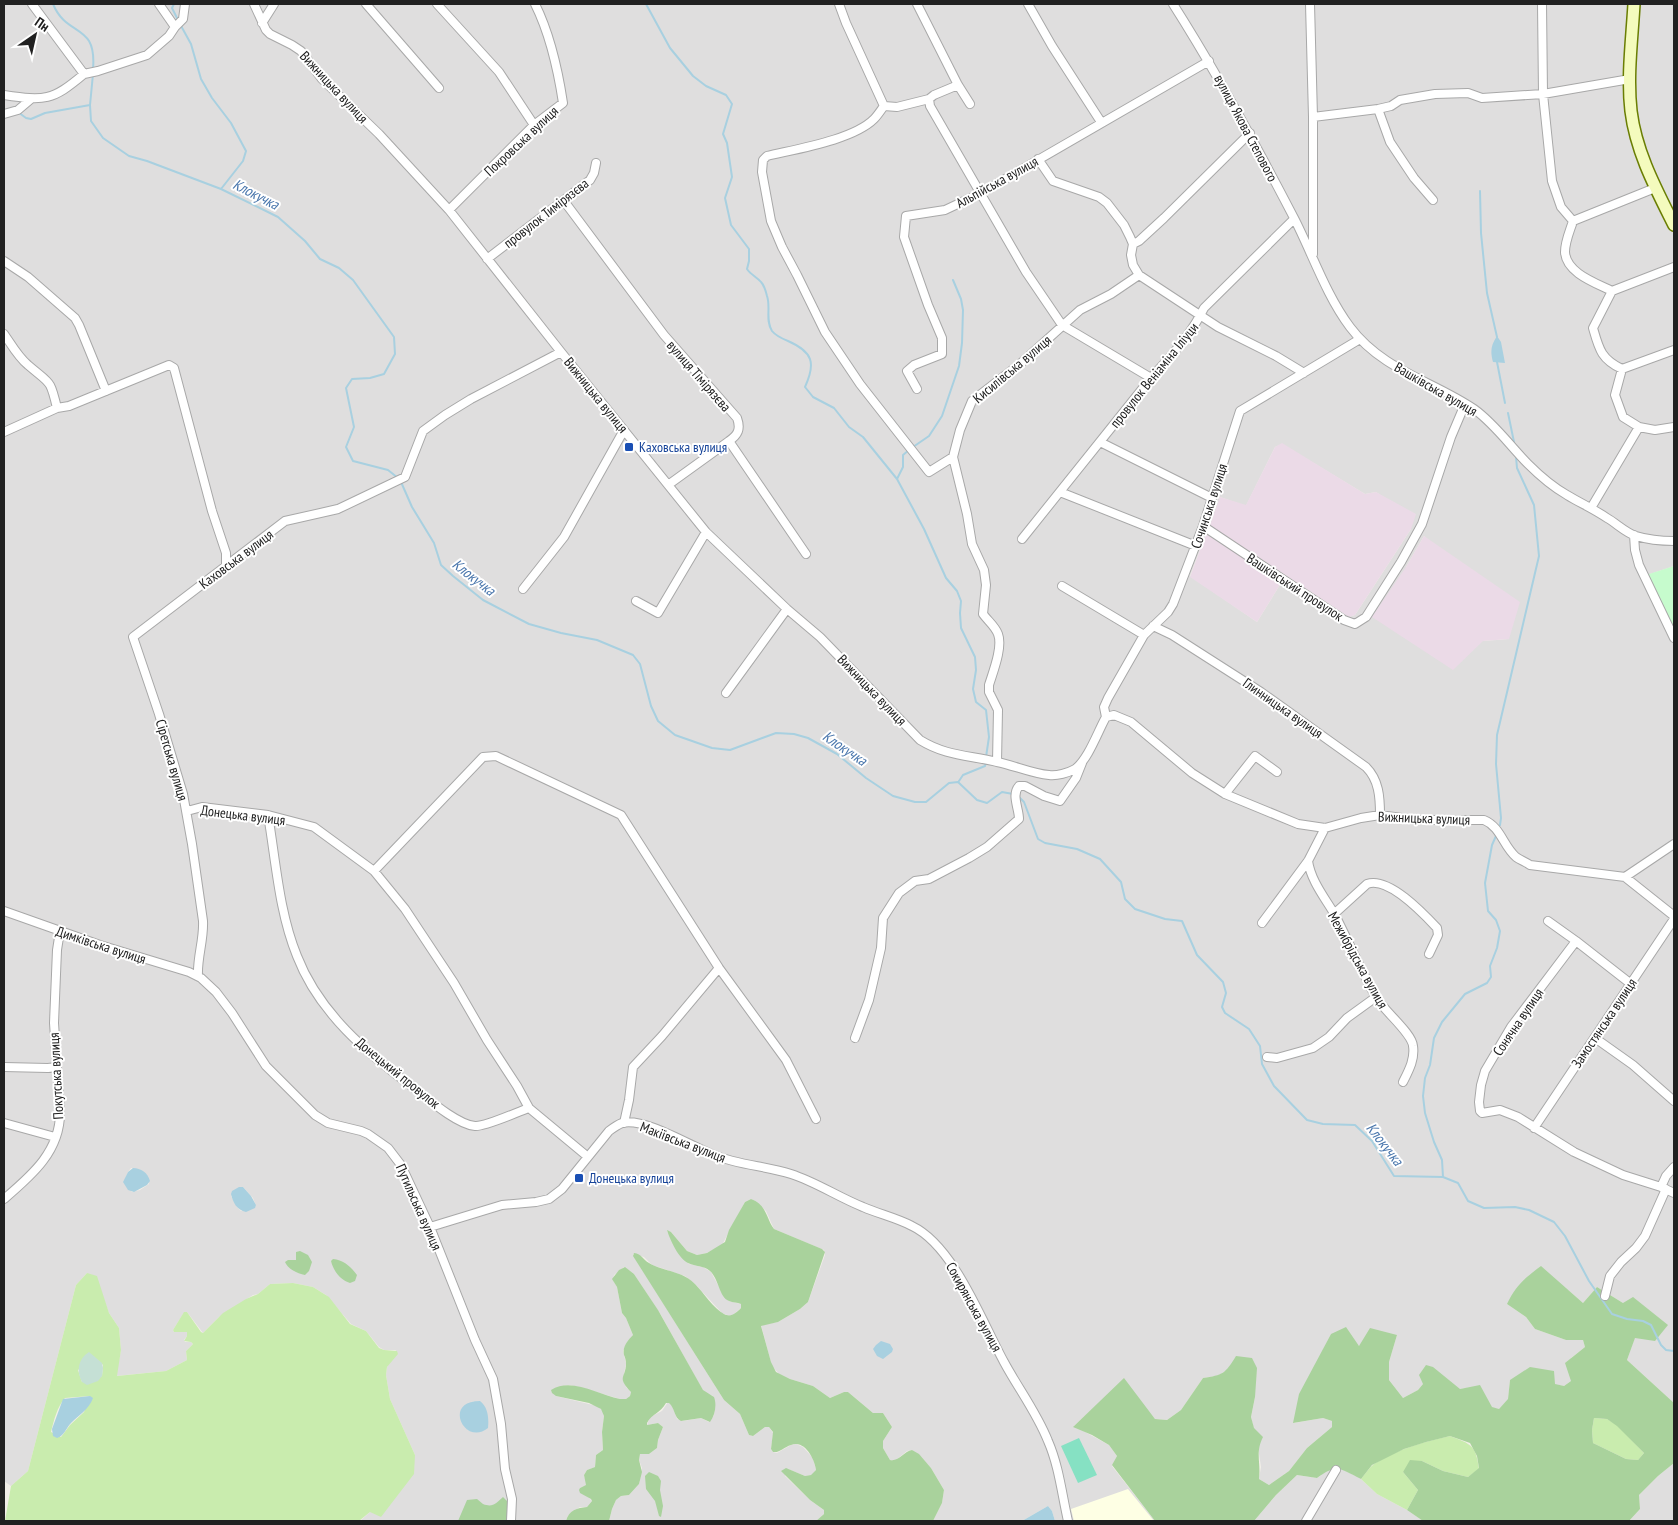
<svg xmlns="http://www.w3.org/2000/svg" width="1678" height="1525" font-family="'PT Sans Narrow',sans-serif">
	<rect width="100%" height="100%" fill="#f2efe8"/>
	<path fill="#dfdede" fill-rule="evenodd" d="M4,4H1674V566L1647,575L1674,634V1403L1627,1360L1635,1337L1623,1303L1597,1287L1583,1303L1568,1290L1507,1304L1526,1317L1535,1329L1566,1340H1583L1585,1347L1571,1358V1381L1564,1386L1510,1380L1508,1400L1499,1409L1492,1408L1480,1386L1460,1389L1423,1384L1418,1390L1403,1398L1389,1380V1362L1397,1335L1360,1346L1331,1334L1320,1356L1294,1423L1323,1418L1332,1421V1427L1307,1448L1289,1471L1269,1485L1259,1479L1261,1467L1258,1447L1251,1417L1255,1397L1227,1370L1218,1376L1203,1378L1181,1410L1167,1420L1155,1419L1141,1403L1102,1400L1074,1426L1109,1445L1117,1456L1112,1466L1155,1521H1055L1052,1511L1048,1506L1022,1521H933L942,1503L944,1490L931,1468L922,1458L912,1450L907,1451L896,1460H890L883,1448V1441L892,1427L883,1413H873L848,1392H844L830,1398L813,1386L790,1379L779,1374L772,1366L761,1325L778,1322L800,1309L808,1302L825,1255L824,1250L774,1229L766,1211L755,1201L751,1199L745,1202L722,1245L707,1253L697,1255L687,1251L671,1232L667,1231L678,1252L689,1264L703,1267L711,1272L724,1296L729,1301L741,1304V1308L733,1315L729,1316L722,1313L695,1284L685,1276L652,1265L644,1257L633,1254V1255L724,1400L740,1414L749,1435L753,1436L765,1427H769L773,1433L771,1449L773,1452L777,1453L791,1445L796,1444L803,1447L813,1458L816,1470L813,1475L805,1476L788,1469L785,1476L810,1500L824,1510V1514L816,1521H609L612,1509L616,1500L621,1496L629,1495L639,1484L642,1468L639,1460L640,1453L649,1454L657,1448L658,1440L663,1427L658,1423L647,1425L650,1417L662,1411L668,1402L672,1405L677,1419L683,1421L701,1418L709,1422L714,1415L715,1405L713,1396L704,1392L702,1389L661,1315L634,1274L624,1267L614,1275L613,1280L617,1287L622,1313L626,1318L633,1335L627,1342L623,1351L626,1363L623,1380L626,1387L631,1392L630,1396L626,1399H620L579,1387L569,1385L557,1387L556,1396L597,1406L603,1411L604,1416L602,1432L603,1450L596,1455L595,1467L587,1470L584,1475L587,1485L580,1488L592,1501L587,1507H580L572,1512L568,1516L566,1521H360L370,1512L415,1455L390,1399L386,1375L387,1367L394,1356L396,1350H384L379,1347L366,1331L351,1324L326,1295L313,1287L293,1283L270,1284L258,1294L253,1295L219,1317L203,1333L187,1312L183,1314L173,1330L174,1332H187V1336L184,1340L185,1342H191L193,1344L186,1351L187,1360L166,1371L116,1376L121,1350L119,1328L109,1313L103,1297L87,1273L76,1285L28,1471L11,1486L4,1481ZM1282,444L1365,494L1376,492L1388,500L1411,529L1355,615L1349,617L1228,537L1210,528L1220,497L1246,506L1275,447ZM1206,534L1281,583L1257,622L1190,576ZM1424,536L1509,639L1483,641L1406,567ZM131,1168L141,1170L147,1175L149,1184L140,1190L132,1192L124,1182L128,1172ZM243,1187L253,1198L256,1206L241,1211L237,1207L231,1196ZM480,1401L485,1430L477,1431L467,1430L471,1402Z
		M1674,1463V1521H1629L1640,1509L1639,1495L1658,1476Z
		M1341,1468L1361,1479L1377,1494L1407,1510L1423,1521H1254L1276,1495L1297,1475L1317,1478L1328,1470Z"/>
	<path fill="#ebdae7" d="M1282,443L1365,494L1376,492L1416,514L1411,529L1355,615L1349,617L1228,537L1209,528L1220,497L1246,505L1275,447Z
		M1206,534L1281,583L1257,622L1190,577Z
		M1424,536L1520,602L1509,639L1483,641L1453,670L1372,617L1406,567Z"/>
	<path fill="#feffe4" d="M1128,1489L1154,1521H1074L1071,1509Z"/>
	<path fill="#c9ecae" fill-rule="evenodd" d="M87,1273L97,1276L109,1313L119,1328L121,1350L117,1376L166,1371L187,1360L186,1351L193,1344L191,1342L184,1341L187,1336V1332H174L173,1330L184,1312H187L201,1332L203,1333L223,1313L246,1299L258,1294L270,1284L293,1283L313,1287L329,1297L350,1324L366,1331L379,1348L384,1350L397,1351L398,1354L387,1367L386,1375L390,1399L415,1455L414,1474L381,1517L370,1512L359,1521H5L11,1486L28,1471L76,1285ZM94,1357L103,1365L102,1376L82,1382L78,1370ZM90,1396L84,1412L70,1425L61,1437L51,1432C54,1420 57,1407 65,1398Z
		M1594,1418L1607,1419L1617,1425L1644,1453L1638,1460L1626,1459L1593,1443L1592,1430Z
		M1450,1436C1471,1444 1476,1445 1479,1469L1468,1477L1443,1471L1422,1461L1403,1472L1418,1490L1407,1510L1377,1494L1361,1479C1365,1474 1369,1468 1374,1464C1396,1449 1424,1442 1450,1436Z"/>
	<path fill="#a9d29c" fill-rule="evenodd" d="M751,1199C767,1205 766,1218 774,1229L822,1249L825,1252L808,1302L800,1309L778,1322L761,1326L771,1362L776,1372L790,1379L813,1386L830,1398L844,1392H848L873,1413H883L892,1427L883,1441V1448L890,1460C899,1462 904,1451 912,1450L919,1454L931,1468L944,1490L942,1503L933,1521H816L824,1514V1510L810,1500L781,1471L786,1468L805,1476L811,1475L816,1470C815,1460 805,1439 791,1445C784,1447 780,1453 773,1452L771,1449L773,1432L769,1427H765L753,1436L749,1435L740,1414L724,1400L633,1256L634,1253C642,1254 643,1260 649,1263C664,1272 681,1270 695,1284C703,1292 714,1309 724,1314C731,1318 736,1313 741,1308V1304C737,1302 733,1303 729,1301C719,1297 719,1279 710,1271C703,1265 696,1267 688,1263C679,1259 670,1240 667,1230L671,1232L687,1251L697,1255L707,1253L725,1242L729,1230L745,1202Z
		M300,1251L308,1255L312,1262L309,1271L305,1275C298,1274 288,1269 285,1262L288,1260H296V1252Z
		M333,1259C344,1260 351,1267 357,1275L355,1281L350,1283C340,1280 333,1270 331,1261Z
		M1541,1266L1583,1303L1597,1287L1623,1303L1633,1297L1668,1325L1655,1341L1635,1338L1627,1360L1674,1403V1463L1658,1476L1639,1495L1640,1509L1629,1521H1423L1407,1510L1418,1490L1403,1472L1410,1460L1422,1461L1443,1471L1468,1477L1479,1468L1477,1456L1470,1443L1450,1436L1426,1442L1404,1449L1372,1465L1361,1479C1341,1469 1337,1463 1317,1478L1297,1475L1276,1495L1254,1521H1155L1112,1465L1117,1456L1109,1445L1092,1435L1073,1427L1124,1378L1155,1419L1167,1420L1181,1410L1203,1378C1223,1375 1225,1374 1236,1356L1252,1358L1257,1368L1255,1397L1251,1417L1254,1428L1263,1437C1255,1453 1261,1462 1259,1479L1269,1485L1289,1471L1307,1448L1332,1427V1421L1323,1418L1293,1423L1299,1394L1331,1334L1346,1327L1359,1346L1370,1328L1397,1335L1389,1362V1380L1403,1398L1418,1390L1423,1384L1419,1375L1426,1365L1433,1367L1460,1389L1480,1385L1492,1407L1499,1409L1508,1399L1510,1380L1530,1367L1554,1371L1555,1384L1564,1386L1571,1381L1565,1363L1585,1347L1583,1340H1566L1535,1329L1526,1317L1507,1304C1516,1285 1525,1278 1541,1266ZM1594,1418L1607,1419L1617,1426L1644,1453L1638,1460L1626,1459L1593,1443L1592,1430Z
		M625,1267L634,1274L658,1310L703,1390L714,1397C717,1405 715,1415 710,1422L701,1418L681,1421C674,1418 675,1408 669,1403H666C660,1414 652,1413 647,1423V1425L658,1423L663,1427L658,1440L657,1448L649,1454H640L639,1460L642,1472L639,1484L629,1495L621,1496L616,1500L612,1509L609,1521H566C569,1510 577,1508 587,1507L592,1501L591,1499L580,1493L579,1490L580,1488L586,1485L584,1475L587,1470L595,1467L596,1455L603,1450L602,1432L604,1416L601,1409L589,1403L556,1396L552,1393L551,1390C572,1377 598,1395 620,1399H626L630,1396L631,1392C616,1376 626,1379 626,1363C626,1361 625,1357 624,1355C622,1347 628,1340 633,1335L626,1318L622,1313L617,1287L612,1279L619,1270Z
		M649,1472L658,1476L661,1481L660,1490L663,1506L661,1517L659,1516L655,1501L646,1489L645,1476Z
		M503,1497L509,1503V1521H458L467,1500L477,1499L483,1504C493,1508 496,1503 503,1497Z"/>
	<path fill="#c5e0d5" d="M89,1352L102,1363L103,1368L102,1376L98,1381L87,1385L82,1382C76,1371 78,1359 89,1352Z"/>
	<path fill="#c6fbcd" d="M1674,566V634L1646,575Z"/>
	<path fill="#86e1c3" d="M1079,1438L1097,1475L1078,1483L1061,1446Z"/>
	<path fill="#a8d0e0" d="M1497,336L1501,342L1505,363L1493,362C1490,351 1491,345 1497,336Z
		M133,1168C141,1168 148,1173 150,1181L147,1185L134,1192L128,1190L123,1182L128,1172Z
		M239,1187H243L251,1196L256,1205L255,1208L246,1212C237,1210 233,1203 231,1194L232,1191Z
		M881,1341L890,1344L893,1349L892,1352L883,1359L877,1356L873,1349L876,1345Z
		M90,1396L93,1398C89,1409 79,1415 71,1423C66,1428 64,1436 57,1438L53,1436L52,1429L63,1399Z
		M480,1401C488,1407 489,1418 488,1428C465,1447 442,1401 480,1401Z
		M1048,1506L1052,1511L1055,1521H1022Z"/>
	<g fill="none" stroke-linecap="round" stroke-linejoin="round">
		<path stroke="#a8d0e0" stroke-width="2" d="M53,4C67,38 97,22 93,69
			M174,4L172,8L178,20
			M646,4L670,48L693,76L706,86L726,95L732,104L723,134L727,143L732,177L725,198L731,225L749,249V261L747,269C751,275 757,277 761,282C764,285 766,292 767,296C771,307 765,320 772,331C776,336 783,339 788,341C813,352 816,363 805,387L813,397L834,408L849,427L863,437L897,479L924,529L946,578L957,591L961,601L960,613L961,628L975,657L976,670L973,689L976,702L986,710L989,737L986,757
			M180,24L191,44L201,79L212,98L231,123L246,151L243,161L221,189
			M93,74L90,105L91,121L103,138L129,156L147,161L221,189L278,217L305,241L320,259L339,268L353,280L394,337L395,354L384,374L370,378L352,379L346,388L354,427L346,447L353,461L388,470L398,478
			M18,112L26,118L31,119L45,113L90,105
			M1480,191L1481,233L1487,293L1497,337
			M1497,362L1505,403
			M1508,413L1514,442
			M913,447L929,436L942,416L959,366L962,343L963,310L961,299L953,280
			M897,479L903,467V455L909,450
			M401,482L412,507L434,543L441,565L453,576L483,600L529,624L561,633L597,640L633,655L640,664L651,706L658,721L675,735L712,748L730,750L776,733L794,734L808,738L837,754L866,778L893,796L915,802H926L949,783L958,782L977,800L987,803L1002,792L1013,794
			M959,781L963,775L985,766L986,762
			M1019,797L1024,802L1038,839L1045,843L1077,849L1100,859L1121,882L1125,899L1135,909L1165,919L1182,921L1197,955L1223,982L1226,993L1222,1007L1225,1013L1249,1029L1260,1046L1262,1064L1274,1086L1307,1120L1323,1124L1355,1125L1372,1141L1394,1176L1443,1177L1458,1183L1468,1201L1484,1208L1515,1207L1529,1210L1554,1222L1565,1236L1589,1281L1612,1314L1627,1319L1643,1321L1651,1325L1661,1345L1666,1350L1674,1351
			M1500,825L1501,818L1496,764L1497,735L1539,556L1534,505L1517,468L1516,457
			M1443,1177L1442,1160L1434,1142L1425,1113L1423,1096L1425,1078L1430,1065L1434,1038L1442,1022L1465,994L1487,983L1491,977L1490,966L1497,948L1500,931L1496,920L1488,911L1485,883L1492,845L1496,836"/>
		<defs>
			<path id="street" d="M32,4L84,74L98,71L147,55L169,36L175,27L183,19L185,4
				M159,4L175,27
				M254,4L266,30L270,34L292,45L301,51L322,79L379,134L449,210L561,352L706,532L787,609L820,637L920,740C946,756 968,755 997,762C1013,765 1033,774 1049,775C1057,776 1068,773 1075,769C1088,760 1098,731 1106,717L1114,715L1131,722L1192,773L1225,794L1298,824L1325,828L1361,818L1380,815L1416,820H1484C1501,827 1503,846 1516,857C1520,860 1526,862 1530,865L1625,877L1674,916
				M366,4L439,88
				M437,4L499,72L534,125
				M839,4L846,23L884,106L897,107L929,99L930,106L1026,272L1062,325L1151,378
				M917,4L958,85L970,104
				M1028,4L1052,46L1101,122
				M1173,4C1217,73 1256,145 1294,218C1312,253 1326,295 1350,327C1382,370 1433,381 1474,409C1495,424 1510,446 1528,464C1540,476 1553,487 1567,495C1580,503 1594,509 1607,518C1616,523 1626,533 1636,536C1649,540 1661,541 1674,541
				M1310,4L1313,117V254
				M1542,4L1543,94L1552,181L1561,207L1573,221L1655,188
				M262,23L274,4
				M4,95C45,101 52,101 84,74
				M929,99L934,95L958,85
				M884,106C881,110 878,115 874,119C853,140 796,149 767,156L763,160L762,172L771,221L782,247L797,275L825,332L860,384L929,472L953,457
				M1378,109L1390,142L1414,178L1433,200
				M4,114L18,110L31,99
				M1313,117L1378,109L1391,106L1400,100L1435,94L1468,93L1482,98L1543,94L1630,79
				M1038,159L1053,181L1099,197L1107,203L1124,225L1130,237L1133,244L1131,255L1133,265L1139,275L1218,327L1276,356L1304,373
				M564,201L664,335L737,418C741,429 738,435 729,441L806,554
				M449,210L534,125L563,103C558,70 550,34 535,4
				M1573,221C1570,231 1565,241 1565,252C1566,273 1596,283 1612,291L1674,267
				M1133,244L1139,241L1164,218L1250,133
				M487,259L590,180L594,173L596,163
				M4,261L28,277L75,318L79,325L106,391
				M1612,291L1593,328C1599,349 1601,359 1622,369L1674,350
				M4,334C11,344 18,357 28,365C50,384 50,378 57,408
				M1622,369L1615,395L1623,417L1639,427L1655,430L1674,427
				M917,389L907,371L914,365L942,354V338L928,305L904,237L906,216L945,210L981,193L1209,61
				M4,432L57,408L69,406L169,365L174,368L212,511L226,553V567
				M1100,442L1212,498
				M668,485L729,441
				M1060,492L1196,546
				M1591,508L1639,427
				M1203,526L1344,620L1355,624L1366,617L1401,562L1422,524L1451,437L1465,404
				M1634,535L1635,550L1639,565L1674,638
				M1022,539L1151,378C1170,357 1191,335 1204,308L1294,219
				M1062,586L1144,635
				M523,589L564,537L624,430
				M636,601L658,613L706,532
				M1153,626L1172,635L1261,692L1366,767C1379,780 1380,797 1380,815
				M726,693L787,609
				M1106,717L1104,707L1108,698L1144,635L1168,612L1173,604L1203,526L1240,411L1360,339
				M997,762L998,710L989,692V685C993,672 1003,647 998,634C995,626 988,621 983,614L986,585L984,570L972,544L967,514L953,457L960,430L972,401L1020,364L1080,310L1111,294L1139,275
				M1225,794L1255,756L1277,772
				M187,811L202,807L268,815L314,827L374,871L405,909L454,983L487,1040L517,1086L529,1108L588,1157
				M268,815C276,862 279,912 297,956C319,1013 367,1053 414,1088C428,1099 458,1125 475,1126C485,1127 517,1112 529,1108
				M1308,861C1311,881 1325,898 1335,915C1349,942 1361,971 1376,997C1384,1011 1412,1033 1413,1046C1415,1059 1409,1070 1403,1082
				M374,871L483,757L496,756L621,815L719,968L786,1060L816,1119
				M1625,877L1674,844
				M4,911L100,945L189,972L201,978L216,992L232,1013L266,1066L315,1115L328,1123L361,1131L368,1134L388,1148L401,1165L430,1227L475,1340L493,1379L501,1424L505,1469L512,1499L511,1521
				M1334,914L1367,884C1388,876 1423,913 1437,928L1438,935L1429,954
				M1548,921L1576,941
				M1262,923L1308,861L1325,828
				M198,976C197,957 204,940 203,921L192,844L183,794L159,714L133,637L285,521L338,509L405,477L423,431L445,415L471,399L561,352
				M1631,984L1576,941L1511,1027L1485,1071L1481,1085L1479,1102L1480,1111L1482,1113L1500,1110L1518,1117L1574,1152L1623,1175L1661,1187L1674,1193
				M855,1038L869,1000L881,948L883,918L899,893L915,881L929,879L969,858L987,847L1019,819C1019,808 1011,795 1019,786H1025L1044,796L1060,801L1076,778L1082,763
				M1595,1038L1633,1065L1674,1101
				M1267,1057L1277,1058L1313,1048L1329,1037L1347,1018L1376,997
				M4,1067L48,1068L56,1067
				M4,1123L55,1137
				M624,1123L629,1100L633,1067L662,1036L719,968
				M1534,1128L1674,919
				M1661,1187L1666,1176L1674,1167
				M4,1199C31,1176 61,1151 60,1111L54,1023L57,950L60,931
				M430,1227L502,1205L536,1202L549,1199L562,1189L609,1131C613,1128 617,1125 622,1123C645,1117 692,1147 714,1155C738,1165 766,1166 791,1174C816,1182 838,1197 863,1207C879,1214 897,1218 912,1226C954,1246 982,1322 1004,1362C1018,1388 1037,1413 1048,1441C1059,1466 1062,1495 1068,1521
				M1605,1296L1610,1276L1621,1262L1636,1248L1645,1236L1666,1189
				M1306,1521L1336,1470"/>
			<path id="secondary" d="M1634,4C1632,39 1627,76 1631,111C1636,152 1656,189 1674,225"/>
		</defs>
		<use href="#street" stroke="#a8a8a8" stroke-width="10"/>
		<use href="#secondary" stroke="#6a7e03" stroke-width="14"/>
		<use href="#street" stroke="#fff" stroke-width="8"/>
		<use href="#secondary" stroke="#f4fbbd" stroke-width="11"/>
	</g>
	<g fill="#1a4fb4" stroke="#fff" stroke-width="2">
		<rect x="624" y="442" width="10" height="10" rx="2.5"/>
		<rect x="574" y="1173" width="10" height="10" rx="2.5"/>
	</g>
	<g text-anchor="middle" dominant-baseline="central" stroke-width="4" stroke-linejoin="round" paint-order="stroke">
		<g font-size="14" fill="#212121" stroke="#fff">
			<text transform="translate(334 87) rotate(47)">Вижницька вулиця</text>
			<text transform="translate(1246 128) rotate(62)">вулиця Якова Степового</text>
			<text transform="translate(521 141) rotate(-43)">Покровська вулиця</text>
			<text transform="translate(997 182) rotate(-29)">Альпійська вулиця</text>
			<text transform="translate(546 213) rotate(-38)">провулок Тимірязєва</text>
			<text transform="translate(1012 369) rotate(-40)">Кисилівська вулиця</text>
			<text transform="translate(1154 375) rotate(-51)">провулок Веніаміна Іліуци</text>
			<text transform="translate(699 376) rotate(49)">вулиця Тімірязєва</text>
			<text transform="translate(1436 389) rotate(30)">Вашківська вулиця</text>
			<text transform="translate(596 395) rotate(51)">Вижницька вулиця</text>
			<text transform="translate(1209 506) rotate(-72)">Сочинська вулиця</text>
			<text transform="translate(236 559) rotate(-37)">Каховська вулиця</text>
			<text transform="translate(1295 587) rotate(33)">Вашківський провулок</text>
			<text transform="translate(872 690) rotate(46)">Вижницька вулиця</text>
			<text transform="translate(1283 708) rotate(35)">Глинницька вулиця</text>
			<text transform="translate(172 760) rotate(74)">Сіретська вулиця</text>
			<text transform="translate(243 815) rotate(7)">Донецька вулиця</text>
			<text transform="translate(1424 818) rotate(2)">Вижницька вулиця</text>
			<text transform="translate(101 945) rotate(18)">Димківська вулиця</text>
			<text transform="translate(1358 960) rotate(61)">Межибрідська вулиця</text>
			<text transform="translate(1518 1022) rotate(-56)">Сонячна вулиця</text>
			<text transform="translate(1604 1023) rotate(-56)">Замостянська вулиця</text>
			<text transform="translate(398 1073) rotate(39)">Донецький провулок</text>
			<text transform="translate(56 1076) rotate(-93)">Покутська вулиця</text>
			<text transform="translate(683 1142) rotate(21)">Макіївська вулиця</text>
			<text transform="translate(419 1207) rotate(66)">Путильська вулиця</text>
			<text transform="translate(974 1307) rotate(61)">Сокирянська вулиця</text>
		</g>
		<g font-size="14" fill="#164399" stroke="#fff" text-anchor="start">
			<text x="639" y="447">Каховська вулиця</text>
			<text x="589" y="1178">Донецька вулиця</text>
		</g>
		<g font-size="15" font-style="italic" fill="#4875ac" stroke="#fff">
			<text transform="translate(256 194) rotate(27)">Клокучка</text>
			<text transform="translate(474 577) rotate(38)">Клокучка</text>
			<text transform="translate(845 748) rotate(34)">Клокучка</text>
			<text transform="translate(1385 1144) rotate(52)">Клокучка</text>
		</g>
	</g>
	<rect width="1678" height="1525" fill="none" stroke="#212121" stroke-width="10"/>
	<g transform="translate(35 35) rotate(34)" stroke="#ffffff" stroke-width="4" paint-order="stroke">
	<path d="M0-4L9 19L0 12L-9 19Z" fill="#212121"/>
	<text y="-8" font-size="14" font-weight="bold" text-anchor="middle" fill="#212121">Пн</text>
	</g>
</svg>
